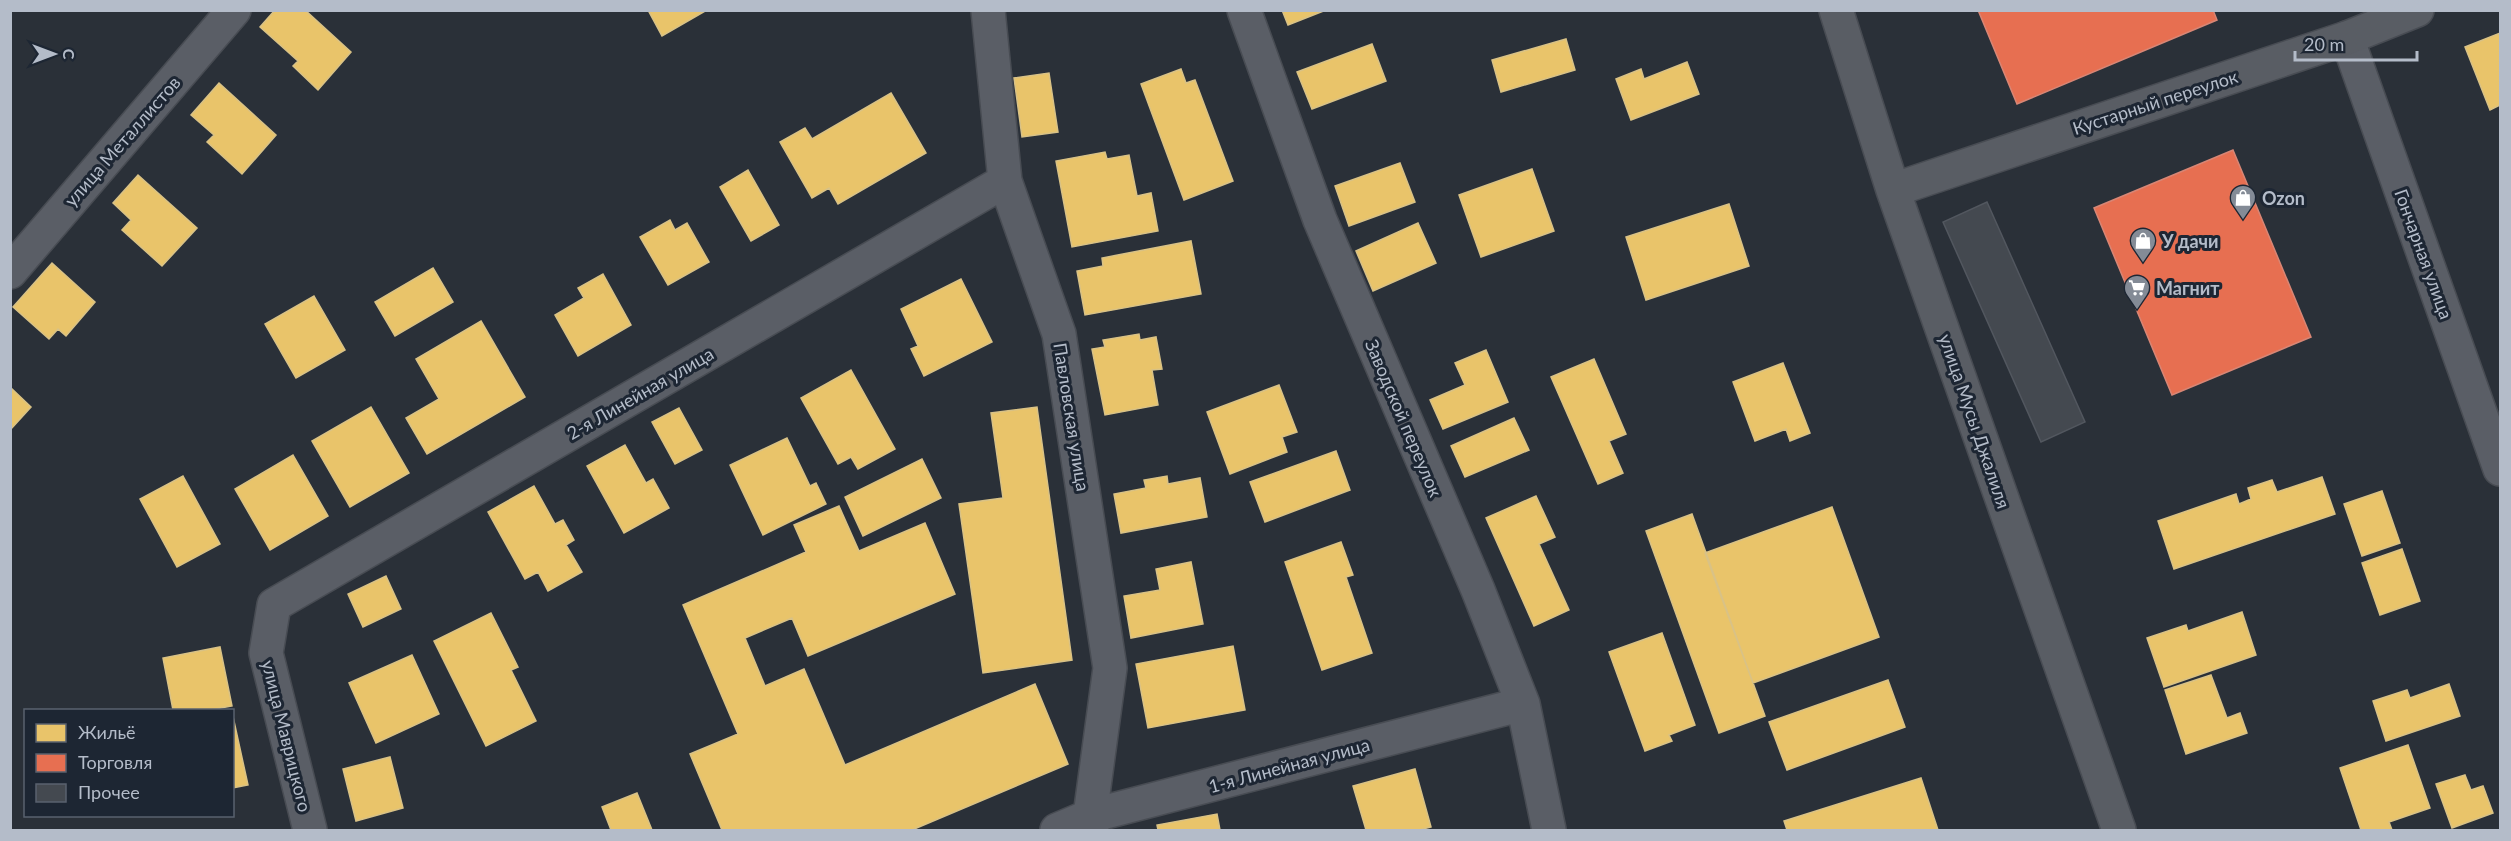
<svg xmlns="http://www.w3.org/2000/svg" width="2511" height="841" font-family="Lato,sans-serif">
	<rect width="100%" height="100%" fill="#2a3038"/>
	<path fill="#e9c46a" stroke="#d9c286" stroke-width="1.5" d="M275,10H305L351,52L318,90L293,66L298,61L260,27Z
		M648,10H707L662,36Z
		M1282,10H1326L1288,25Z
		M2500,33V105L2490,110L2465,47Z
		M1566,39L1575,70L1501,92L1492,60Z
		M1372,44L1386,81L1312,109L1297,72Z
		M1687,62L1699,94L1631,120L1616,79L1641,69L1644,79Z
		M1181,69L1186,83L1195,80L1233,181L1184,200L1141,84Z
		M1049,73L1058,132L1022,137L1014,78Z
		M219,83L276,135L242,174L207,142L214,135L191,115Z
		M891,93L926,153L838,204L829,188L812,198L780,142L805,128L812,139Z
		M1105,152L1107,159L1129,155L1137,196L1151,193L1158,231L1072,247L1056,161Z
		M1400,163L1415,202L1349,226L1335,186Z
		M1532,169L1554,231L1481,257L1459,195Z
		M748,170L779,225L751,241L720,187Z
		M138,175L197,228L162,266L122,230L131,220L113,203Z
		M1729,204L1749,266L1646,300L1626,237Z
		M670,220L675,230L687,223L709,262L668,285L640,237Z
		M1418,223L1436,263L1373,291L1356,251Z
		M1191,241L1201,294L1085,315L1077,271L1103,266L1102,258Z
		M52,263L95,302L66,336L58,329L49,339L13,307Z
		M433,268L453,302L395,336L375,302Z
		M603,274L631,325L578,356L555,315L584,298L578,288Z
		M961,279L992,342L924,376L911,349L918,346L901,309Z
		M314,296L345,350L296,378L265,324Z
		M481,321L525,397L427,454L406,418L439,399L416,359Z
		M1139,334L1140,340L1156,337L1162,369L1152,370L1158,405L1105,415L1092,349L1105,347L1103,340Z
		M1486,350L1508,402L1443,429L1430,400L1465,385L1455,363Z
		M1594,359L1626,434L1609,441L1623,473L1598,484L1551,377Z
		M1783,363L1810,433L1790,441L1786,429L1755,441L1733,382Z
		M851,370L895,449L858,469L851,457L838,464L801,398Z
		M1279,385L1297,432L1282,437L1287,452L1230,474L1207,412Z
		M10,387L31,407L10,430Z
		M371,407L409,473L350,507L312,441Z
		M1037,407L1072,660L983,673L959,504L1003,498L991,413Z
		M679,408L702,450L675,464L652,422Z
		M1514,418L1529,450L1465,477L1451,446Z
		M787,438L810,486L816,483L826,504L763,535L730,465Z
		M625,445L646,483L653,479L669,508L624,533L587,466Z
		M1336,451L1350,490L1265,522L1250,482Z
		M293,455L328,516L270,550L235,489Z
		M922,459L941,498L863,536L845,497Z
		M183,476L220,544L177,567L140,499Z
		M1167,476L1168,484L1200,478L1207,517L1121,533L1114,494L1146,488L1144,480Z
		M2322,477L2335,514L2174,569L2158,521L2236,494L2239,504L2251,499L2248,488L2272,480L2277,492Z
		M534,486L555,524L563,520L574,540L566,545L582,572L548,591L538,572L525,579L488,512Z
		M2382,491L2400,543L2362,556L2344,504Z
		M1536,496L1555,537L1539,544L1569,610L1534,626L1486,518Z
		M839,506L859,551L925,523L955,594L808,656L792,618L745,638L765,686L804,669L845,765L1035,684L1068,764L912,830H722L690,754L738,734L683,605L806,552L794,525Z
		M1832,507L1879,637L1753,683L1705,553Z
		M1692,514L1765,716L1719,733L1646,531Z
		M1341,542L1353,575L1346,577L1372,653L1322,670L1285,562Z
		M2402,549L2420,601L2380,615L2362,563Z
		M1191,562L1203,624L1131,638L1124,596L1160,590L1156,569Z
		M386,576L401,609L363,627L348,594Z
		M2242,612L2256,655L2164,687L2147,638L2186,625L2188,631Z
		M491,613L518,667L511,670L536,721L486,746L434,641Z
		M1662,633L1695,725L1669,735L1672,741L1645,751L1609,652Z
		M1233,646L1245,710L1148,728L1136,664Z
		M220,647L232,706L210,710H173L163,658Z
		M412,655L439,714L376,743L349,683Z
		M2211,675L2227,718L2240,713L2247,733L2186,754L2165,690Z
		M1888,680L1905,727L1787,770L1769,722Z
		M2449,684L2460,716L2386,741L2373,701L2407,690L2410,698Z
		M232,712L248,785L232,788Z
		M2408,745L2430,808L2389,822L2392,830H2361L2340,768Z
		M390,757L403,808L356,821L343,769Z
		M1415,769L1431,827L1419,830H1366L1353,786Z
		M2465,775L2471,790L2483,786L2493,813L2452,828L2436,784Z
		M1921,778L1938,830H1787L1784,821Z
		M637,793L652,830H611L602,807Z
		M1217,814L1220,830H1158L1157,825Z"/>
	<path fill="#e76f51" stroke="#d88675" stroke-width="1.5" d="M1978,10H2213L2217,20L2017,104Z
		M2233,150L2311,337L2172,395L2094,208Z"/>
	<path fill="#444950" stroke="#52575f" stroke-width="1.5" d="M1987,202L2085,422L2041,442L1943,222Z"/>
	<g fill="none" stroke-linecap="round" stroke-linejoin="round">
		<defs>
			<path id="street" d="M988,10L1005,181L1059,334L1110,668L1090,816L1092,830
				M1244,10L1320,220L1478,590L1523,704L1549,830
				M2347,38L2500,469
				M10,272L234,10
				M310,830L266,653L274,605L1005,181
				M1057,830L1090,816L1523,704"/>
			<path id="secondary" d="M1836,10L1893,190L2119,830
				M1893,190L2347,38L2417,10"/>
		</defs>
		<use href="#street" stroke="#484c53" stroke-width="36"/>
		<use href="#secondary" stroke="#484c53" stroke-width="36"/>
		<use href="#street" stroke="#5a5e66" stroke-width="33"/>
		<use href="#secondary" stroke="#595d64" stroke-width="33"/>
	</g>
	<defs>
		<symbol id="shop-pin" viewBox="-11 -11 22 30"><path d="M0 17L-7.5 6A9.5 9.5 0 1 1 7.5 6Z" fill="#848b96" stroke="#1d2633"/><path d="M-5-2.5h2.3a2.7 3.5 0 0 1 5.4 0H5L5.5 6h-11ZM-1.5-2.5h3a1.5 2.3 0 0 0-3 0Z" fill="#fff"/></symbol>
		<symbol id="supermarket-pin" viewBox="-11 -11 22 30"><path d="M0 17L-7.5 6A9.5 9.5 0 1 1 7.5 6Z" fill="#848b96" stroke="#1d2633"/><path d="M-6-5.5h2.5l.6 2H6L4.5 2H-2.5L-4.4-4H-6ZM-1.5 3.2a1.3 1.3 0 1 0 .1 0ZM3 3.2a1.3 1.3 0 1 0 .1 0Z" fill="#fff"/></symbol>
	</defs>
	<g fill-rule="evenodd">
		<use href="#shop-pin" x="2228" y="183" width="30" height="40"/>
		<use href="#shop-pin" x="2128" y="226" width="30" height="40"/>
		<use href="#supermarket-pin" x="2122" y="273" width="30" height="40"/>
	</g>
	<g text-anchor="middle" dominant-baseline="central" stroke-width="6" stroke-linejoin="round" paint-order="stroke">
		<g font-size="18" fill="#b4bcc9" stroke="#1d2633">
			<text transform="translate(2155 102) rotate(-18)">Кустарный переулок</text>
			<text transform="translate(122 141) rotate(-49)">улица Металлистов</text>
			<text transform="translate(2424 254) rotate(70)">Гончарная улица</text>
			<text transform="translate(640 393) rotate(-30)">2-я Линейная улица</text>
			<text transform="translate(1072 417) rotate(81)">Павловская улица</text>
			<text transform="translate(1404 418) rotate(67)">Заводской переулок</text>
			<text transform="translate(1975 421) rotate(71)">улица Мусы Джалиля</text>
			<text transform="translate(287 736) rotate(76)">улица Маврицкого</text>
			<text transform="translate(1289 765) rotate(-15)">1-я Линейная улица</text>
		</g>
		<g font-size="18" font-weight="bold" fill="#b4bcc9" stroke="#1d2633" text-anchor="start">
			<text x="2262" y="198">Ozon</text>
			<text x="2162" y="241">У дачи</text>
			<text x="2156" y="288">Магнит</text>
		</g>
	</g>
	<rect width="2511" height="841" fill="none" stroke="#b4bcc9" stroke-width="24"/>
	<rect x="24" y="709" width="210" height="108" fill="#1d2633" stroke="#59626f" stroke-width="1.5"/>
	<rect x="36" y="724" width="30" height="18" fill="#e9c46a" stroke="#59626f" stroke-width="1.5"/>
	<text x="78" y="739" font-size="18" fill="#b4bcc9">Жильё</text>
	<rect x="36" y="754" width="30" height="18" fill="#e76f51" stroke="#59626f" stroke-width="1.5"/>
	<text x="78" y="769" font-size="18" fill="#b4bcc9">Торговля</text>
	<rect x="36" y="784" width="30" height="18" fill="#444950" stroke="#59626f" stroke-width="1.5"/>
	<text x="78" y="799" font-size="18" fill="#b4bcc9">Прочее</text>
	<g transform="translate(54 54) rotate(90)" stroke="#1d2633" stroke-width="4.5" paint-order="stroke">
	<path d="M0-4.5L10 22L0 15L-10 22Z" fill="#b4bcc9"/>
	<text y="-9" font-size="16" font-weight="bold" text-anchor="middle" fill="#b4bcc9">С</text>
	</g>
	<path d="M2295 51v9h122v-9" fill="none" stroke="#b4bcc9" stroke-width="3"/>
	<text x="2304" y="51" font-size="18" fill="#b4bcc9" stroke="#1d2633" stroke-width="4.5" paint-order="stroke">20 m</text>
</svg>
